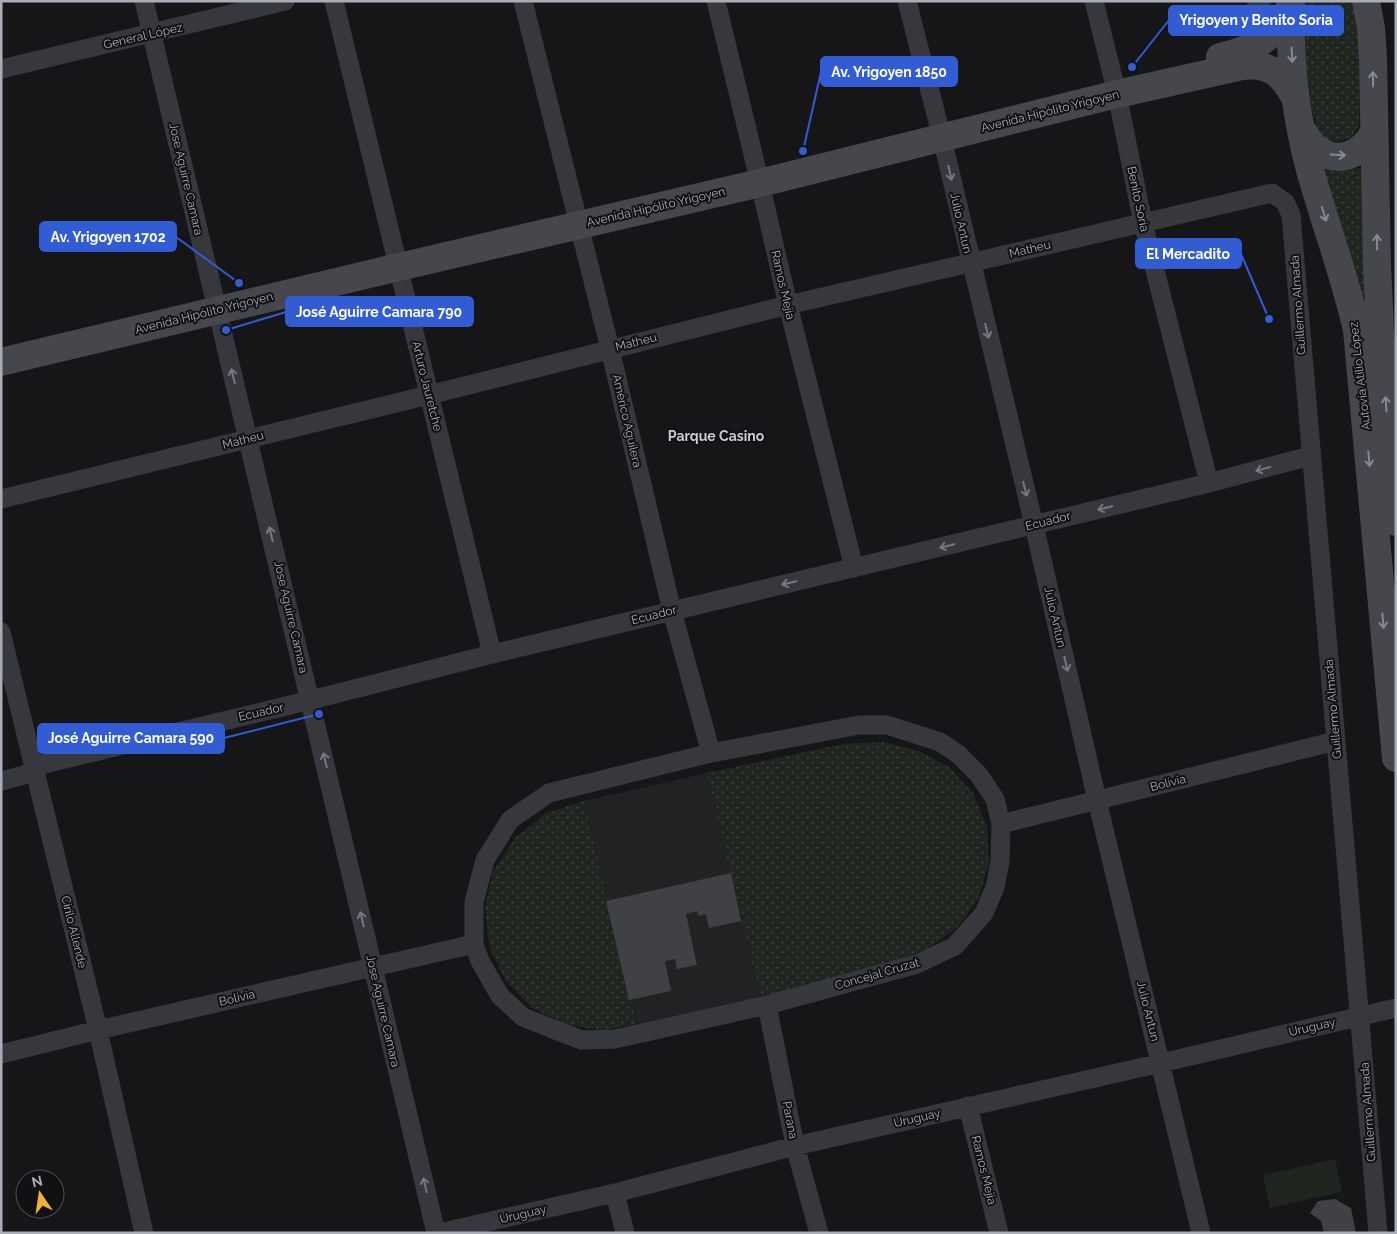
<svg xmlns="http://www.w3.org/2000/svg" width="1397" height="1234" font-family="Raleway,sans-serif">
	<defs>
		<pattern id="grass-dots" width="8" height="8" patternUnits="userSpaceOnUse" patternTransform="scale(1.25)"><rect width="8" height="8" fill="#1e261f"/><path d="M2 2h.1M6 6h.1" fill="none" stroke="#3c433d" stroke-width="1.8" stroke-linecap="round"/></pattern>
	</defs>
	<rect width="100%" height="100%" fill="#161618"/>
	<path fill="#222225" d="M707,773L760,997L637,1024L584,801Z"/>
	<path fill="url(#grass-dots)" d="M1303,1H1353L1359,48L1360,86L1359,125L1352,137L1339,142L1326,139L1317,128L1312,110L1305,55Z
		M1319,160L1338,167L1366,169L1370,345Z
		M883,742L919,751L949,767L973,793L987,827L989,863L978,899L957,928L926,949L897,961L760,997L707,773L843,744Z
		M584,801L637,1024L601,1030L564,1024L532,1008L506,981L490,949L485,909L493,871L515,838L546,813Z"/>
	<path fill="#1e261f" d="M1335,1159L1342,1192L1270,1208L1263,1175Z"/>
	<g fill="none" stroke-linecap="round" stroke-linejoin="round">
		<path stroke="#2c353c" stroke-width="5" d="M1268,9V1"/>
	</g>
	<path fill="#404145" d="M731,873L741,921L709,928L706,914L699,916L697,911L686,914L697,965L677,969L675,959L665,961L671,991L629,1000L606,901Z
		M1335,1199L1351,1208L1356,1233H1324L1321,1221L1310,1213L1318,1201Z"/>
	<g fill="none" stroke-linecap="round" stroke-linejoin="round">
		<path stroke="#37383d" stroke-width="19" d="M144,1L436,1233
			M334,1L492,654
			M523,1L610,349L672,611L711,753
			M716,1L760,183L788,305L854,568
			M907,1L942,138L1034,525L1097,800L1201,1233
			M1094,1L1117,94L1143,223L1209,483
			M1253,47L1257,1
			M1,69L285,1
			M1,499L429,395L788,305L1272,193L1285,202L1291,215C1317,555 1352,893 1378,1233
			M1,632L98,1030L144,1233
			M859,725H887L940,742L958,754L979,775L995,799L1001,824L1000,862L995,887L984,913L955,946L917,964L767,1005L615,1039L582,1040L550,1028L523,1017L500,996L480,961L474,944V902L485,860L510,820L549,793L711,753Z
			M1,781L24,775L44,764L311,700L492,654L1209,483L1310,456
			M1001,824L1336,741
			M767,1005L795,1146L819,1233
			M1,1054L98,1030L474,944
			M968,1106L999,1233
			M615,1193L625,1233
			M439,1233L615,1193L795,1146L1161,1063L1396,1008"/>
		<path stroke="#45474d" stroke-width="28" d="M1366,1L1371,28L1373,58L1377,265L1380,331L1396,522
			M1291,4C1289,60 1296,117 1310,170C1325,224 1345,276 1357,330L1396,758
			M1220,57C1259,47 1270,41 1291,6
			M1302,130C1306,136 1310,144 1316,148C1339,166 1362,154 1374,132
			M1,362L399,267L760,183L1117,94L1242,66C1271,63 1284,75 1296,100"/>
	</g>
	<defs><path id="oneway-shaft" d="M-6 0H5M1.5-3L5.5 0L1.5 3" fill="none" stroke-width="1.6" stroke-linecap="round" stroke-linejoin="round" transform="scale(1.25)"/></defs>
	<g stroke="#858993">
		<use href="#oneway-shaft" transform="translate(1292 55) rotate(87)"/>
		<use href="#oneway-shaft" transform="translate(1373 79) rotate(-91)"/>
		<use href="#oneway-shaft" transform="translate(1338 155) rotate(3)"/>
		<use href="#oneway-shaft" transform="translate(1324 214) rotate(73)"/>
		<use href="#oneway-shaft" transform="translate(1377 242) rotate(-91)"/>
		<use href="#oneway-shaft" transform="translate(1386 404) rotate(-94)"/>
		<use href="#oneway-shaft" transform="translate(1369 459) rotate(85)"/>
		<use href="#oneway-shaft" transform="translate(1383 621) rotate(85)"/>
	</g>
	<g stroke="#757881">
		<use href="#oneway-shaft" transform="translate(950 173) rotate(77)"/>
		<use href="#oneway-shaft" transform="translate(987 331) rotate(76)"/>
		<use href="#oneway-shaft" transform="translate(233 376) rotate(-104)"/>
		<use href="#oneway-shaft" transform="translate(1263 469) rotate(165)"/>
		<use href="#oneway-shaft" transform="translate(1025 489) rotate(76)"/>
		<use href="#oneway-shaft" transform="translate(1105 508) rotate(166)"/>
		<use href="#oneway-shaft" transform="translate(271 534) rotate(-103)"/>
		<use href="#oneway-shaft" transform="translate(947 546) rotate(166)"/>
		<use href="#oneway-shaft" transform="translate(789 583) rotate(167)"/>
		<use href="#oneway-shaft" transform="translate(1066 664) rotate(77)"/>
		<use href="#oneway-shaft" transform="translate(325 760) rotate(-103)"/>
		<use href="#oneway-shaft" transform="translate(362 919) rotate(-103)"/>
		<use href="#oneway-shaft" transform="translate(425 1185) rotate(-103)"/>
	</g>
	<g text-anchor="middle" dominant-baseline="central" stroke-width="4" stroke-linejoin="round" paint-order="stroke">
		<g font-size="12" fill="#a8adb8" stroke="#111113">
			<text transform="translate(143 36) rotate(-13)">General López</text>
			<text transform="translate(1050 111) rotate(-14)">Avenida Hipólito Yrigoyen</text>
			<text transform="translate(186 179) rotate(77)">Jose Aguirre Camara</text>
			<text transform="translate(1138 199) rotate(78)">Benito Soria</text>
			<text transform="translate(656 207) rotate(-13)">Avenida Hipólito Yrigoyen</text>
			<text transform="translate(961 223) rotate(77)">Julio Antun</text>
			<text transform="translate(1030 249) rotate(-13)">Matheu</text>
			<text transform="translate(783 285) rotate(77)">Ramos Mejia</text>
			<text transform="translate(1298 305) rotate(-94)">Guillermo Almada</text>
			<text transform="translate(204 313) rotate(-14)">Avenida Hipólito Yrigoyen</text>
			<text transform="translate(636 342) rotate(-14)">Matheu</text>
			<text transform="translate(1360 376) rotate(-97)">Autovía Atilio López</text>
			<text transform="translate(427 386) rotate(76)">Arturo Jauretche</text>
			<text transform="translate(627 421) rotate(77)">Américo Aguilera</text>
			<text transform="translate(243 440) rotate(-14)">Matheu</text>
			<text transform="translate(1048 521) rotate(-14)">Ecuador</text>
			<text transform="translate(654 615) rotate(-14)">Ecuador</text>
			<text transform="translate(291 617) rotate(77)">Jose Aguirre Camara</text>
			<text transform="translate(1055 617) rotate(77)">Julio Antun</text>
			<text transform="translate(1333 709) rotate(-95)">Guillermo Almada</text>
			<text transform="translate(261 712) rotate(-13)">Ecuador</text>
			<text transform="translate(1168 783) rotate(-14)">Bolivia</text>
			<text transform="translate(74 932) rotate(76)">Cirilo Allende</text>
			<text transform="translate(877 974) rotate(-16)">Concejal Cruzat</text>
			<text transform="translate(237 998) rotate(-13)">Bolivia</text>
			<text transform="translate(383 1011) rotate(77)">Jose Aguirre Camara</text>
			<text transform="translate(1148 1011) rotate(76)">Julio Antun</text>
			<text transform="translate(1312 1027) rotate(-13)">Uruguay</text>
			<text transform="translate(1368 1112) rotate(-94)">Guillermo Almada</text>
			<text transform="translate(917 1118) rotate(-13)">Uruguay</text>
			<text transform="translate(790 1120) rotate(79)">Parana</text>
			<text transform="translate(984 1170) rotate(76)">Ramos Mejia</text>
			<text transform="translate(523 1214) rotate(-13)">Uruguay</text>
		</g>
		<g font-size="14" font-weight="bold" fill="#c9ccd4" stroke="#111113">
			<text x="716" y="436">Parque Casino</text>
		</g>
	</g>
	<path fill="none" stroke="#325cd3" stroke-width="2" d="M1132 67L1169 20M803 151L821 72M239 283L176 237M1269 319L1241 254M226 330L286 312M319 714L224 738"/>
	<g fill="#325cd3" stroke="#111113" stroke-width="2">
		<circle cx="1132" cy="67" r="5"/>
		<circle cx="803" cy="151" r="5"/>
		<circle cx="239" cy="283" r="5"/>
		<circle cx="1269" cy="319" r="5"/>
		<circle cx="226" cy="330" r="5"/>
		<circle cx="319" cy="714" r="5"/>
	</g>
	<g fill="#325cd3" stroke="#325cd3" stroke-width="2">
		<rect x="1169" y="6" width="174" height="29" rx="5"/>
		<rect x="821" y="57" width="136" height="29" rx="5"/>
		<rect x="40" y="222" width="136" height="29" rx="5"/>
		<rect x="1136" y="239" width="105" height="29" rx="5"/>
		<rect x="286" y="297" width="187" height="29" rx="5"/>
		<rect x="38" y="724" width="186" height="29" rx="5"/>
	</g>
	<g font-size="14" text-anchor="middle" font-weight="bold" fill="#fff">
		<text x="1256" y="25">Yrigoyen y Benito Soria</text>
		<text x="889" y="77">Av. Yrigoyen 1850</text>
		<text x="108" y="242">Av. Yrigoyen 1702</text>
		<text x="1188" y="259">El Mercadito</text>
		<text x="379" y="317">José Aguirre Camara 790</text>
		<text x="131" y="743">José Aguirre Camara 590</text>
	</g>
	<rect width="1397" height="1234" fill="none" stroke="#a8adb8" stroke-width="5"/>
	<g transform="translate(40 1194) rotate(347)"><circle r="24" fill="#111113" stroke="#4d4f55"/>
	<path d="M0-4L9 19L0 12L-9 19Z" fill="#f2b134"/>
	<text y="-8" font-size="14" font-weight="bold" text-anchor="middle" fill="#a8adb8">N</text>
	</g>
</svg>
